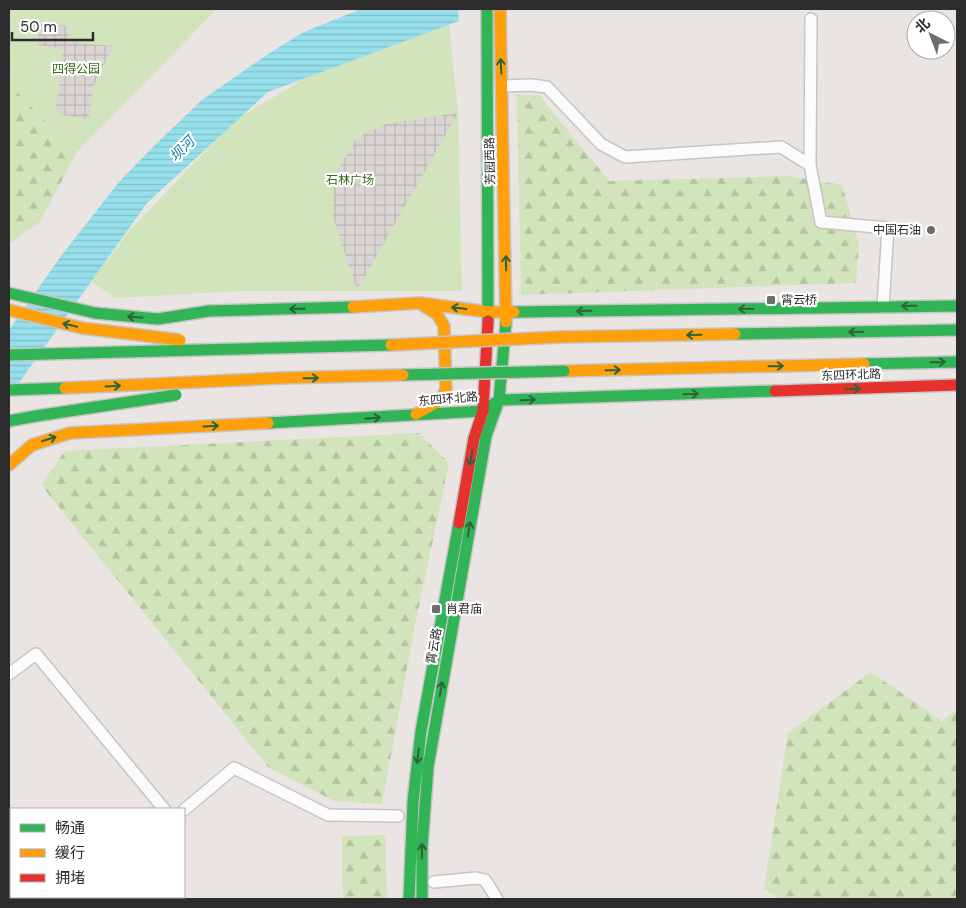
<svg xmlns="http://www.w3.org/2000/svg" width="966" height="908" font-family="'DM Sans','Noto Sans SC',sans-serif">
	<defs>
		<pattern id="forest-firs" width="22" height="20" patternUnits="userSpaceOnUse" patternTransform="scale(1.25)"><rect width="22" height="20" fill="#d1e4bb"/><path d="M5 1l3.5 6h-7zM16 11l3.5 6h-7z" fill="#b4c4a1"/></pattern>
		<pattern id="plaza-grid" width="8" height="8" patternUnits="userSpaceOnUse" patternTransform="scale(1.25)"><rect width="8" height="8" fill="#dad5d2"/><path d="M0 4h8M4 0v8" fill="none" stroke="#bbb7b4"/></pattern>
		<pattern id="water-rules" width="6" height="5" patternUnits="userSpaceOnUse" patternTransform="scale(1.25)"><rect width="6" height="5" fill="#96dfeb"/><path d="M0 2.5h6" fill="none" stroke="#81c0ca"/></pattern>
	</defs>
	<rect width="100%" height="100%" fill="#eae5e2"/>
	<path fill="url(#forest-firs)" d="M9,9H16L14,89L77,152L40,222L9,244Z
		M517,95H539L609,181L787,176L842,185L859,245L856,283L521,295Z
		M419,433L449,463L416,620L382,804L334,801L268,767L41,485L65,451Z
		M871,672L942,721L957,709V899H780L764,889L788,733Z
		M385,835L387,899H343L342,836Z"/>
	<path fill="#d1e4bb" d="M16,9H217L77,152L14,89Z
		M448,14L458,113L462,291H241L115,298L91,281L132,228L234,121L325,66Z"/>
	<path fill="url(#plaza-grid)" d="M40,24L69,26L68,42L113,46L93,88L89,119L58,114L56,109L63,48L37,45Z
		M458,113L357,290L333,217L334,176L357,138L386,124Z"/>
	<path fill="url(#water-rules)" d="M361,9H491L268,92L147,203L9,397V330L61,256L119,182L156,144L202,100L268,54L304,32Z"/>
	<path fill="#eae5e2" d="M458,9H494L492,11L459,24Z"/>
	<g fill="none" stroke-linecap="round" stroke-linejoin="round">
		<defs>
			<path id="street" d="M502,86L531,85L547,87L601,144L625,157L781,147L810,165L821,222L888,228L883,307
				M810,165L811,19
				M9,674L36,654L164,809
				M184,810L234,768L328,815L398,816
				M434,882L476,878L485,880L497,899"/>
			<path id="fast" d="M487,9L488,321
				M9,293L95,313L158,319L209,311L353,307
				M514,312L957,306
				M735,334L957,330
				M9,355L83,353
				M864,364L957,362
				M9,390L65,388
				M9,421L36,416
				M268,423L483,411L499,400L775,391
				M409,899L413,802L421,731L459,523
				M422,899V847L428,767L486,436L499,400L506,322"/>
			<path id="slow" d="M500,9L506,322
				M353,307L420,303L489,312H514
				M560,337L735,334
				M564,371L864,364
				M416,414L439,401L446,390L444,326L437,314L421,304
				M9,465L32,445L70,433L268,423"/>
			<path id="jam" d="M775,391L957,385
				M459,523L474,438L483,411L488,321"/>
		</defs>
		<use href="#street" stroke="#c6c4c4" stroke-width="14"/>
		<use href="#fast" stroke="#c6c4c4" stroke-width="14"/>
		<use href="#slow" stroke="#c6c4c4" stroke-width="14"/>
		<use href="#jam" stroke="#c6c4c4" stroke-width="14"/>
		<use href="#street" stroke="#fcfbfb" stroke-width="11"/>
		<use href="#fast" stroke="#30b455" stroke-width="11"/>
		<use href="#slow" stroke="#ff9f0a" stroke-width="11"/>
		<use href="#jam" stroke="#e5322d" stroke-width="11"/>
		<defs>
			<path id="fast-bridge" d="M83,353L391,345
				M403,375L564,371
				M36,416L176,395"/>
			<path id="slow-bridge" d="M9,310L82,328L180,340
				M391,345L560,337
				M65,388L281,378L403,375"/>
		</defs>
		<use href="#fast-bridge" stroke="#c6c3c2" stroke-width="14" stroke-linecap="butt"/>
		<use href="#slow-bridge" stroke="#c6c3c2" stroke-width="14" stroke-linecap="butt"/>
		<use href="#fast-bridge" stroke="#30b455" stroke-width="11"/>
		<use href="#slow-bridge" stroke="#ff9f0a" stroke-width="11"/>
	</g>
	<defs><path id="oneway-shaft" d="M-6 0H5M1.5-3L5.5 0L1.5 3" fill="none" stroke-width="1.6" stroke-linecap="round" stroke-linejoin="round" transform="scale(1.25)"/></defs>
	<g stroke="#2e623c">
		<use href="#oneway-shaft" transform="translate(501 66) rotate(-93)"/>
		<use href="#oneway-shaft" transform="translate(506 263) rotate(-91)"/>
		<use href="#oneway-shaft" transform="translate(909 306) rotate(179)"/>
		<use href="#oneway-shaft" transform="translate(459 308) rotate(-173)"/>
		<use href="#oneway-shaft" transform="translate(297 309) rotate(179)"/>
		<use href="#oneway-shaft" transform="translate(746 309) rotate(179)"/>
		<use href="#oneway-shaft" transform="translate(584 311) rotate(179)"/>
		<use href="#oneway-shaft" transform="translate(135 317) rotate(-175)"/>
		<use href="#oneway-shaft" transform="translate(70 325) rotate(-166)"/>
		<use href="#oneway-shaft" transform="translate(856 332) rotate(179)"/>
		<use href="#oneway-shaft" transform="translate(694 335) rotate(179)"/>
		<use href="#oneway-shaft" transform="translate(938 362) rotate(-1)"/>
		<use href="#oneway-shaft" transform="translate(776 366) rotate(-1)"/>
		<use href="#oneway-shaft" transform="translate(613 370) rotate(-1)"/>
		<use href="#oneway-shaft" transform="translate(311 378) rotate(-1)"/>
		<use href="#oneway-shaft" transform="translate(113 386) rotate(-3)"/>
		<use href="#oneway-shaft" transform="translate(853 389) rotate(-2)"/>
		<use href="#oneway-shaft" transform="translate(691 394) rotate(-2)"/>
		<use href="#oneway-shaft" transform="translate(528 400) rotate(-2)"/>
		<use href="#oneway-shaft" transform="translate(373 418) rotate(-3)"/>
		<use href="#oneway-shaft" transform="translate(211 426) rotate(-3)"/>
		<use href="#oneway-shaft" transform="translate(49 439) rotate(-18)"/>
		<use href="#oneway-shaft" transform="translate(471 458) rotate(100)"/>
		<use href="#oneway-shaft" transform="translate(469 529) rotate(-80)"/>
		<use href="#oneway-shaft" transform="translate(441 689) rotate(-80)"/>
		<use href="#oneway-shaft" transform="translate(418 756) rotate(97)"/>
		<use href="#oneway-shaft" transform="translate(422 851) rotate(-89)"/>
	</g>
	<g fill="#6e6d6c" stroke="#fff" stroke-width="2">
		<circle cx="931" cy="230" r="5"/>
		<rect x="766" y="295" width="10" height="10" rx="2.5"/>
		<rect x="431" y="604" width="10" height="10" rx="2.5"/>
	</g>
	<g text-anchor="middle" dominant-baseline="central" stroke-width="4.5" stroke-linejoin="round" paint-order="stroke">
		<g font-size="12" fill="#346a1b" stroke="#fff">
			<text x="76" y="69">四得公园</text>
			<text x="350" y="180">石林广场</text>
		</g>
		<g font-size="12" fill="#2c2c2c" stroke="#fff">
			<text transform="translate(490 161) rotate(-91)">芳园西路</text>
			<text transform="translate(851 375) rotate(-2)">东四环北路</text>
			<text transform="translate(448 399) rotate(-5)">东四环北路</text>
			<text transform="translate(434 646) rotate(-80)">霄云路</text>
		</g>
		<g font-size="12" fill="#2c2c2c" stroke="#fff" text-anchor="start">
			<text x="921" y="230" text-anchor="end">中国石油</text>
			<text x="781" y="300">霄云桥</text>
			<text x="446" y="609">肖君庙</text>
		</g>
		<g font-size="14" font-style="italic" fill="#0e7d9e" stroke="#fff">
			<text transform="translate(182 149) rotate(-46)">坝河</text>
		</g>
	</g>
	<rect width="966" height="908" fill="none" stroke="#2c2c2c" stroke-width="20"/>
	<rect x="10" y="808" width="175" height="90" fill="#ffffff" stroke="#ababab"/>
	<rect x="20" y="824" width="25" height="8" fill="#30b455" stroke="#ababab"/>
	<text x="55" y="833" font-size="15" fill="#2c2c2c">畅通</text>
	<rect x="20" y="849" width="25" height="8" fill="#ff9f0a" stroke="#ababab"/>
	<text x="55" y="858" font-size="15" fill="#2c2c2c">缓行</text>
	<rect x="20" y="874" width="25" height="8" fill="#e5322d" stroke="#ababab"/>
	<text x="55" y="883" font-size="15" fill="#2c2c2c">拥堵</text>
	<g transform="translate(931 35) rotate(318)"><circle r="24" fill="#ffffff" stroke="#ababab"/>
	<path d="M0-4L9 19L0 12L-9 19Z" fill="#6e6d6c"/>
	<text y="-8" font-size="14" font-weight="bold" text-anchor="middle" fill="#2c2c2c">北</text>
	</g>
	<path d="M12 32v8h81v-8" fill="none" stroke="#2c2c2c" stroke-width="2.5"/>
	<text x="20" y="32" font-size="15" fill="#2c2c2c" stroke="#ffffff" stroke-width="4" paint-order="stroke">50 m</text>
</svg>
